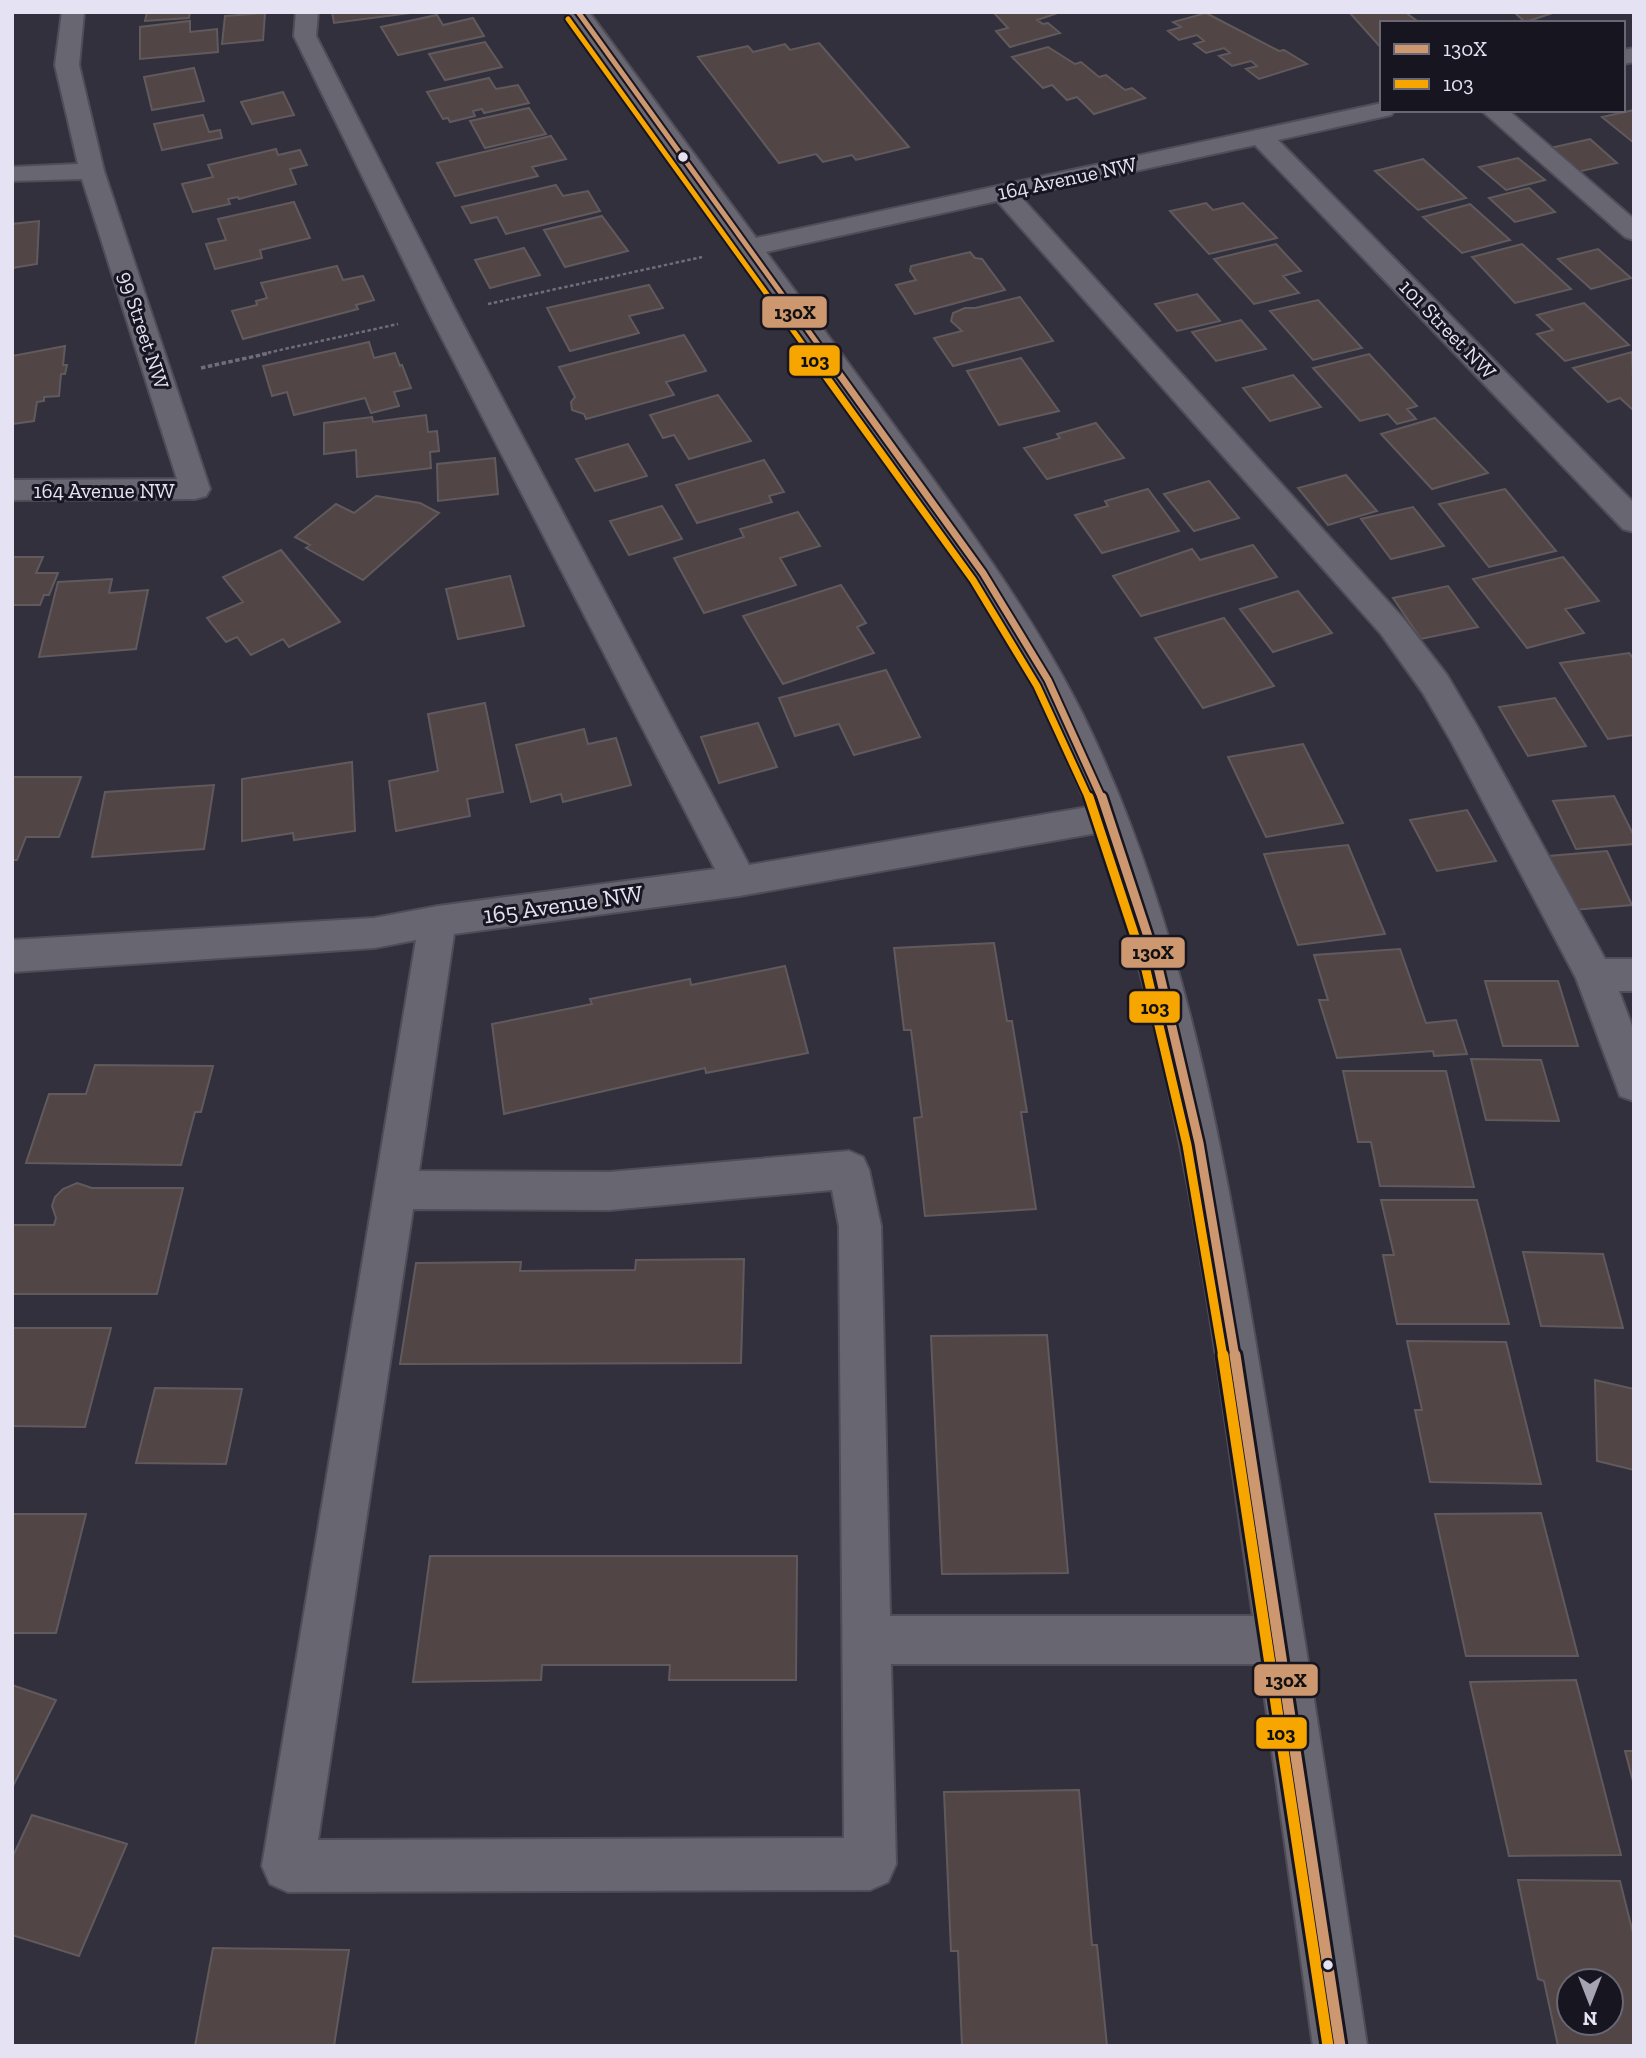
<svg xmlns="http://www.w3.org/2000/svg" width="1646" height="2058" font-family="'Zilla Slab',serif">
	<rect width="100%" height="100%" fill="#32303d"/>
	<path fill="#514546" stroke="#615a5d" stroke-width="2" fill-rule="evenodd" d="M147,12H190L189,18L145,21Z
		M332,12H418L334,23Z
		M1053,12L1055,14L1037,20L1043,24L1048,23L1060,33L1010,47L996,31L1008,28L994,13Z
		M1349,12H1405L1417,21L1382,23V49Z
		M1514,12H1556L1525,22Z
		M265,13L263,40L222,44L225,16Z
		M1206,13L1279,51L1284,50L1307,64L1259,79L1246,69L1257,66L1251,61L1232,66L1219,56L1230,53L1224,48L1206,53L1194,44L1204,41L1197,35L1179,40L1168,31L1181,27L1173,22Z
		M437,15L443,25L473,18L484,36L398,55L381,27Z
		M190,21V32L217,29L218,52L140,59V27Z
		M485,42L502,67L445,80L429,54Z
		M819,43L909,147L856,160L852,155L823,162L816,154L779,163L698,57L748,46L753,52L785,44L790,50Z
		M1048,47L1075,64L1081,62L1099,77L1106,75L1125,90L1132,88L1145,98L1094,114L1077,97L1067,100L1052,85L1043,88L1012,57Z
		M194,68L204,101L152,110L144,77Z
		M489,78L496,89L518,85L529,103L484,113L482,109L473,111L475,116L450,122L448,118L443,119L427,92Z
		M283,92L294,115L252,124L241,102Z
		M529,108L546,134L485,148L470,121Z
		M1634,110V143L1602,117Z
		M203,115L209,132L220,130L222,138L162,150L154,124Z
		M551,136L566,159L532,167L538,176L455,196L437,163Z
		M1590,139L1617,163L1577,172L1550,148Z
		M276,149L278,155L300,150L307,165L290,169L296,184L239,199L238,197L228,199L230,204L193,212L182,184L213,177L208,165Z
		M1518,158L1545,180L1506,190L1479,167Z
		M1423,159L1466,198L1418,210L1375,171Z
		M556,185L563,196L588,191L600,211L506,234L497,217L471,223L462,207Z
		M1529,188L1555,212L1515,222L1489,198Z
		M294,202L310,238L260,250L262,258L215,269L206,244L226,240L218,219Z
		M1206,203L1213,210L1243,203L1277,238L1209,254L1170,211Z
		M1470,204L1510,240L1462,253L1423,217Z
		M602,216L628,251L565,267L544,230Z
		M39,221L37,264L12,268V224Z
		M1276,244L1301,271L1283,276L1299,293L1254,304L1214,259Z
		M1522,244L1571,289L1515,303L1472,257Z
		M524,248L540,275L490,288L475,260Z
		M1598,249L1631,278L1591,289L1558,259Z
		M970,252L975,258L982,259L1005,290L915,314L896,285L916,280L910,271L911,266Z
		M337,266L343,280L363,276L374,300L356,305L358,309L243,339L232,311L257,305L256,301L267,298L261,283Z
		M649,285L663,308L629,316L639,333L570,351L547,308Z
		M1197,294L1220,321L1177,331L1155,304Z
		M1020,297L1053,341L953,366L934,338L962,331L951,321L953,313L965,308H975Z
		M1318,300L1362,348L1313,360L1270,311Z
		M1584,303L1629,345L1565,361L1537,334L1553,330L1537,315Z
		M1241,320L1266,349L1216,361L1192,332Z
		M684,335L706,371L666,382L674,395L586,419L584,414L572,410L571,402L575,397L559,367Z
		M369,342L374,358L395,353L400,366L402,365L411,388L394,392L399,406L371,413L365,398L294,415L287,392L272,396L263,366Z
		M65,346L63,365H67L65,374H61L59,396L44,397V401L37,402L34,421L12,424V356Z
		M1632,352L1634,411L1620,398L1608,402L1573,368Z
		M1369,354L1417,406L1407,409L1416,419L1397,424L1388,414L1360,421L1313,368Z
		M1021,358L1059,411L999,425L967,371Z
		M1293,375L1321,407L1270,421L1243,388Z
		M718,395L751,441L689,459L674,435L663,438L650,415Z
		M426,415L428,432L437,431L439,451L430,452L431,468L357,477L356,450L324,454V423L372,417L373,422Z
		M1435,418L1488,473L1432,489L1381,434Z
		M1096,423L1124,458L1047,479L1024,448L1060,438L1057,434Z
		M628,444L647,476L595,491L576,459Z
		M495,458L498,494L438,501L437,464Z
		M764,460L784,492L769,496L772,502L697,523L676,485Z
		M1346,475L1377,511L1328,525L1298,488Z
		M1209,481L1239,518L1194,531L1164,494Z
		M1148,489L1179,531L1102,553L1075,515L1108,506L1105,501Z
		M1505,489L1556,551L1489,567L1439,504Z
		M376,496L420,503L439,513L363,580L306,548L310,545L295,537L336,504L354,513Z
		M662,506L682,539L629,555L610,521Z
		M1413,507L1444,546L1391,559L1361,519Z
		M798,512L820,546L780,558L796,585L704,613L674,558L744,537L740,529Z
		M1253,545L1277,577L1141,616L1113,576L1192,549L1200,560Z
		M281,550L340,622L289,647L283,639L251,655L237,637L226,642L207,618L243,602L223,577Z
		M12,557H43L36,573H58L49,595H44L40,605H12Z
		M1563,557L1599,601L1565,609L1584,633L1527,648L1473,579Z
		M510,576L524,626L458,639L446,589Z
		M112,579L109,593L148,590L136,649L39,657L58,582Z
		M841,585L866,623L857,627L874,653L783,684L743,616Z
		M1448,586L1478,627L1421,639L1393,598Z
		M1298,591L1332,633L1273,652L1240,609Z
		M1224,618L1274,686L1203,708L1155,638Z
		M1629,653L1634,659V735L1608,739L1560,663Z
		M886,670L920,737L854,755L839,724L795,736L779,698Z
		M1555,698L1586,746L1528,756L1499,707Z
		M485,703L503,792L467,799L470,816L396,831L389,781L438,771L428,714Z
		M758,723L777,767L719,783L701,737Z
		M584,729L588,744L616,738L631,785L563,802L561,794L531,802L516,745Z
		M1303,744L1343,823L1266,837L1228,757Z
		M352,762L355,831L294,840L293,833L242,841V779Z
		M12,777H81L59,837H26L17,860H12Z
		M214,785L204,849L92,857L105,792Z
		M1614,796L1634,836V844L1576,849L1553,801Z
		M1467,810L1496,861L1437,871L1410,820Z
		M1348,845L1385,934L1298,945L1264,854Z
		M1607,851L1632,905L1573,910L1549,856Z
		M994,943L1007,1021H1012L1027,1112H1021L1036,1209L925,1216L914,1118L922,1117L911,1030H904L894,948Z
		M1400,949L1426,1023L1456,1020L1467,1054L1434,1056L1433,1051L1337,1058L1319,1000H1328L1314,955Z
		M785,966L808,1053L706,1073L705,1068L504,1114L492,1024L592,1004L590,999L690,979L691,985Z
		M1485,981H1558L1578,1046H1503Z
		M1471,1059L1541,1060L1559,1121L1486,1120Z
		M95,1065L213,1066L201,1112H195L181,1165L26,1163L49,1094H86Z
		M1343,1071H1446L1474,1187L1380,1186L1371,1142H1358Z
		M77,1183L92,1188H183L157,1294H12V1225H54L56,1218L52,1206L55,1197L63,1189Z
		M1381,1200H1477L1509,1324H1397L1383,1255H1394Z
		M1523,1252L1603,1254L1623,1328L1541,1326Z
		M744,1259L741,1363L400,1364L416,1263L521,1262L520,1271L635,1270L636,1260Z
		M12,1328H111L85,1427L12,1426Z
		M1047,1335L1068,1573L942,1574L931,1336Z
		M1407,1341L1506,1342L1541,1484L1430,1482L1415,1410H1422Z
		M1595,1380L1634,1389V1470L1597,1461Z
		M155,1388L242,1389L226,1464L136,1463Z
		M1541,1513L1578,1656H1466L1435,1514Z
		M12,1514H86L56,1633H12Z
		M430,1556H797L796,1680H669L670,1665H542L541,1680L413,1682Z
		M1576,1680L1621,1855L1509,1856L1470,1682Z
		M12,1685L56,1700L12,1788Z
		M1625,1751H1634V1785Z
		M1079,1790L1092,1945H1097L1107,2046H962L958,1951H951L944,1792Z
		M32,1815L127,1844L79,1956L12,1935V1858Z
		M1518,1880L1620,1881L1634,1937V2046H1558L1544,1981L1538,1979ZM1569,1981H1611V2023H1569Z
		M213,1948L349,1950L334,2046H195Z"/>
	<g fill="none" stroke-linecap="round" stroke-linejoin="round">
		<defs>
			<path id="minor" d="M62,12H84L79,65L104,171L210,489L206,496L195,499L12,500V480L177,479L82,179L12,181V167L78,164L55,65Z
				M296,12H318L316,36L457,313L749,865L1088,807L1032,680L972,580L567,12H589L756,238L1382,103V110H1395L1391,115L1278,140L1634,503V532L1623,529L1255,145L1020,196L1403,618L1447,675L1477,726L1605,959H1634V991H1619L1634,1031V1101L1620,1096L1576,978L1451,741L1423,693L1381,634L997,201L766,252C822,327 877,402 932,478C987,554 1041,631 1083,715C1188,929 1227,1171 1266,1405C1302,1618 1335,1832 1367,2046H1313L1260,1664H891L896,1864L888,1882L870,1890L288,1892L270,1884L262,1866L416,940L374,948L12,972V940L374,918L438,906L715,869L429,313L294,36ZM1097,833C1186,1084 1215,1354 1253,1616H890L881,1226L869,1170L863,1157L849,1151L609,1172L419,1171L454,934L739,896ZM832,1190L839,1226L844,1838L318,1840L413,1209L609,1210Z
				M1634,48V62L1623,64V50Z
				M1481,110H1508L1634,219V240L1625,237Z"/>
		</defs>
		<use href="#minor" stroke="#504d59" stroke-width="4"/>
		<path stroke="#6f6d78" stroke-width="2.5" stroke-dasharray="3.5 2.5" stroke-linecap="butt" d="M488,304L702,257
			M262,354L398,324"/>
		<path stroke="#6f6d78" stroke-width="3.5" stroke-dasharray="4.5 2.5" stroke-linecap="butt" d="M201,368L270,353"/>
		<use href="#minor" fill="#686671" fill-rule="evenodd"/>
		<defs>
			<path id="bus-1-far3" d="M578,12L825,354"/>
			<path id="bus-1-far2" d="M824,353L983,573L1048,680L1102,799"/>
			<path id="bus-1-far1" d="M1102,797L1158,967L1199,1143L1235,1357"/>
			<path id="bus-1" d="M1235,1355L1340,2046"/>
			<path id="bus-2-far3" d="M568,19L810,354"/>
			<path id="bus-2-far2" d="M809,353L973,580L1037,686L1089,799"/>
			<path id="bus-2-far1" d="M1089,797L1146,970L1187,1145L1223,1357"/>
			<path id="bus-2" d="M1223,1355L1328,2046"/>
		</defs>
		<use href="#bus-1-far3" stroke="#171520" stroke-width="9"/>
		<use href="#bus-1-far2" stroke="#171520" stroke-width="11"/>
		<use href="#bus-1-far1" stroke="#171520" stroke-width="14"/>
		<use href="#bus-1" stroke="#171520" stroke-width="17"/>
		<use href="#bus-2-far3" stroke="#171520" stroke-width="9"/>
		<use href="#bus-2-far2" stroke="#171520" stroke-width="11"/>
		<use href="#bus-2-far1" stroke="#171520" stroke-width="14"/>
		<use href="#bus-2" stroke="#171520" stroke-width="17"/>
		<use href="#bus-1-far3" stroke="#cd976f" stroke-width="5"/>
		<use href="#bus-1-far2" stroke="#cd976f" stroke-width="7"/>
		<use href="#bus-1-far1" stroke="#cd976f" stroke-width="9"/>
		<use href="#bus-1" stroke="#cd976f" stroke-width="11"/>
		<use href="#bus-2-far3" stroke="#f7a600" stroke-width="5"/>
		<use href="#bus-2-far2" stroke="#f7a600" stroke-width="7"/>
		<use href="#bus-2-far1" stroke="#f7a600" stroke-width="9"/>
		<use href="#bus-2" stroke="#f7a600" stroke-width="11"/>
	</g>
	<g fill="#e5e2f3" stroke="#171520" stroke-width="2.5">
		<circle cx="683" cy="157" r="6"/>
		<circle cx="1328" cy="1965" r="6"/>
	</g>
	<g text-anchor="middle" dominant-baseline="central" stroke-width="6" stroke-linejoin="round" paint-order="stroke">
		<g font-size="21" fill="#e5e2f3" stroke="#171520">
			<text transform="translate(1067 178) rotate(-12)">164 Avenue NW</text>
			<text transform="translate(1448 329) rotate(46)">101 Street NW</text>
			<text transform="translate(144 330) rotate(72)">99 Street NW</text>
			<text x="104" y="490">164 Avenue NW</text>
		</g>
		<g font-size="24" fill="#e5e2f3" stroke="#171520">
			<text transform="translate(563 904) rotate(-8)">165 Avenue NW</text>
		</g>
	</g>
	<g stroke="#171520" stroke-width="2.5">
		<rect x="761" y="295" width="67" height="34" rx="7" fill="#cd976f"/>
		<rect x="788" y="344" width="53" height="33" rx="7" fill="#f7a600"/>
		<rect x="1120" y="936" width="66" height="33" rx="7" fill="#cd976f"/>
		<rect x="1128" y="990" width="53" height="34" rx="7" fill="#f7a600"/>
		<rect x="1253" y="1663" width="66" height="34" rx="7" fill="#cd976f"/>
		<rect x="1255" y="1716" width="53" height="34" rx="7" fill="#f7a600"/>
	</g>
	<g font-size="19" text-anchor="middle" font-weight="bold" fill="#111">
		<text x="795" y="319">130X</text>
		<text x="815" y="367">103</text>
		<text x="1153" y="959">130X</text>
		<text x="1155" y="1014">103</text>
		<text x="1286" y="1687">130X</text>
		<text x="1281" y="1740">103</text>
	</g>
	<rect width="1646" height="2058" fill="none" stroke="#e5e2f3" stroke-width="28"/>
	<rect x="1380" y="21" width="245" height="91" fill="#171520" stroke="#696774" stroke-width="2"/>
	<rect x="1394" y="44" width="35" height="10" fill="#cd976f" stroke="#696774" stroke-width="2"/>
	<text x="1443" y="56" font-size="21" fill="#e5e2f3">130X</text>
	<rect x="1394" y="79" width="35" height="10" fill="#f7a600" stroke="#696774" stroke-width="2"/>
	<text x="1443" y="91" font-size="21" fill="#e5e2f3">103</text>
	<g transform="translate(1590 2002) rotate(180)"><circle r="33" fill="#171520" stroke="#696774" stroke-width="2"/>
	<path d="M0-5L12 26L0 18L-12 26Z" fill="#a6a4b3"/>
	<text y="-10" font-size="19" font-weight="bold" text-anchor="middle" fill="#e5e2f3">N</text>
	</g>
</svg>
